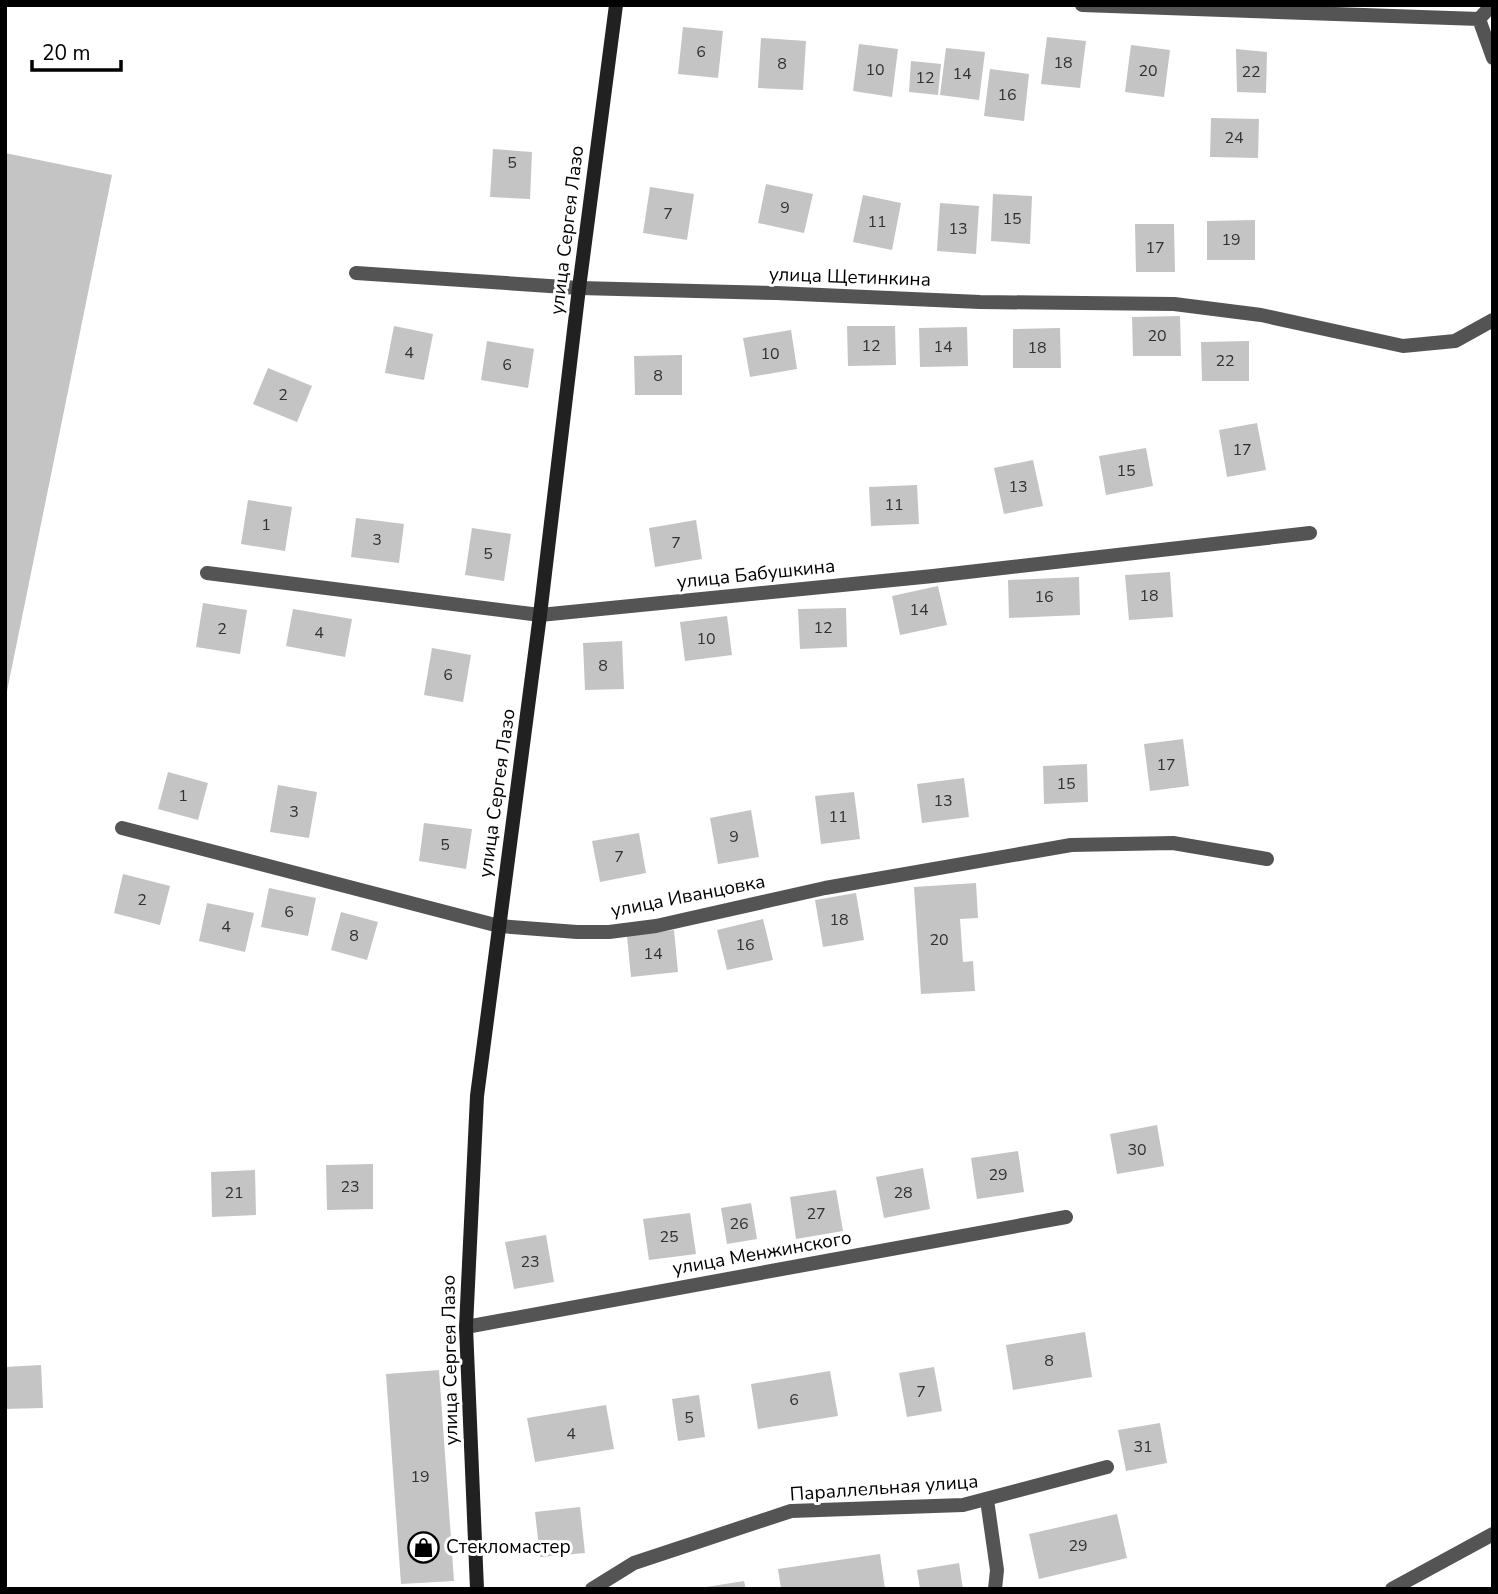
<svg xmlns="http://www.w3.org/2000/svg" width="1498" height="1594" font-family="'Nunito Sans',sans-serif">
	<rect width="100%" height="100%" fill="#fff"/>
	<path fill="#c4c4c4" d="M683,27L723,31L718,78L678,74Z
		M1047,37L1086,41L1080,88L1041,84Z
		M761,38L806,41L803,90L758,88Z
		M859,44L898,49L892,97L853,91Z
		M1131,45L1170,50L1164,97L1125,92Z
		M946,48L985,52L979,100L940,95Z
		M1236,49L1267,52L1266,93L1237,92Z
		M911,61L941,64L938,95L909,92Z
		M990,69L1029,74L1024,121L984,116Z
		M1211,118L1259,119L1258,158L1210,157Z
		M493,149L532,152L530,199L490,197Z
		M5,153L112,175L6,696H5Z
		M766,184L813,194L804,233L758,223Z
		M650,187L694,194L687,240L643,233Z
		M993,194L1032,196L1030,244L991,241Z
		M863,195L901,203L892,250L853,242Z
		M940,203L979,206L976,254L937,251Z
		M1255,220V260H1207V221Z
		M1135,224H1174L1175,272H1136Z
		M1180,316L1181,356H1133L1132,317Z
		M394,326L433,334L424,380L385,373Z
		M847,326H895L896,365L848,366Z
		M967,327L968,366L920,367L919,328Z
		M1060,328L1061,368H1013V329Z
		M791,330L797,369L750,377L743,338Z
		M487,341L534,349L528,388L481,380Z
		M1249,341V381H1202L1201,342Z
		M682,355V395H635L634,356Z
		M268,368L312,386L297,422L253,404Z
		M1257,423L1266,470L1227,477L1219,430Z
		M1146,448L1153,486L1106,495L1099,456Z
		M1033,460L1043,506L1004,514L994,468Z
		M917,485L919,524L871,526L869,487Z
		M248,500L292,507L285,551L241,544Z
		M356,518L404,524L399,563L351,557Z
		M696,520L702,559L655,567L649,528Z
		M472,528L511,534L504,581L465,575Z
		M1170,572L1173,617L1129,620L1125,575Z
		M1079,577L1080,615L1009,618L1008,580Z
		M938,586L947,625L900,635L892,596Z
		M203,603L247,610L240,654L196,647Z
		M846,608L847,647L800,649L798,609Z
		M293,609L352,619L345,657L286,646Z
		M727,616L732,655L685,661L680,622Z
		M622,641L624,689L585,690L583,643Z
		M432,648L471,655L463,702L424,695Z
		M1183,739L1189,786L1150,791L1144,744Z
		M1087,764L1088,802L1044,804L1043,766Z
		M168,772L208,783L198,820L158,809Z
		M964,778L969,817L922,823L917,784Z
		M278,785L317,792L309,838L270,832Z
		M854,792L860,839L821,844L815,796Z
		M751,810L759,857L718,864L710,818Z
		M424,823L472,829L466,869L419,861Z
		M639,833L646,873L600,882L592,841Z
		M123,874L170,886L160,925L114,913Z
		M976,883L978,918L960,919L963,962L973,961L975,991L921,994L914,887Z
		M269,888L316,898L308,936L261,927Z
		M856,893L864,940L823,947L815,900Z
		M207,903L254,913L245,952L199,941Z
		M341,912L378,922L367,960L331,950Z
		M763,919L773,960L727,970L717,930Z
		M674,930L678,972L631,977L627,936Z
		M1157,1125L1164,1166L1117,1174L1110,1134Z
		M1018,1151L1024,1192L977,1199L971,1158Z
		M373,1164V1209L327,1210L326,1165Z
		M923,1168L930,1209L884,1218L876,1177Z
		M255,1170L256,1215L212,1217L211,1172Z
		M836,1190L843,1231L796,1239L790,1197Z
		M751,1203L757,1239L727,1244L721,1208Z
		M690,1213L696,1254L649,1260L643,1219Z
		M546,1235L554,1282L514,1289L505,1242Z
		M1085,1332L1092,1377L1013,1390L1006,1345Z
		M41,1365L43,1408L5,1409V1367Z
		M934,1367L942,1411L907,1417L899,1373Z
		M439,1370L454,1581L401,1584L386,1374Z
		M830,1371L838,1416L758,1429L751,1384Z
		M699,1395L705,1437L678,1441L672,1399Z
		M606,1405L614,1449L535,1462L527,1418Z
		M1160,1423L1167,1463L1126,1471L1118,1430Z
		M580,1507L585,1553L540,1557L535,1512Z
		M1117,1514L1127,1558L1039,1579L1029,1534Z
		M880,1554L885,1589H781L778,1569Z
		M959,1563L963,1589H920L917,1570Z
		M744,1581L746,1589H707L706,1587Z"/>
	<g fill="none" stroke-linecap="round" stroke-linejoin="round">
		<path stroke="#545454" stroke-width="14" d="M1082,5L1479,19
			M1492,5L1479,19L1493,58
			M356,273L579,288L776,293L980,302L1174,304L1261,315L1403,346L1455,341L1493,320
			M207,573L540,615L933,576L1310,533
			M122,828L499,926L577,932H609L656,926L825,888L1071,845L1173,843L1267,859
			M466,1327L1066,1217
			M987,1500L997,1570L995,1589
			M592,1589L634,1563L791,1511L963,1505L1107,1467
			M1392,1589L1493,1534"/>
		<path stroke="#212121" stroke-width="14" d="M477,1589L466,1327L477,1096L540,615L579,288L616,5"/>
	</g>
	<defs>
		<symbol id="shop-ring" viewBox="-11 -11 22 22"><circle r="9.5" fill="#fff" stroke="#000" stroke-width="1.5"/><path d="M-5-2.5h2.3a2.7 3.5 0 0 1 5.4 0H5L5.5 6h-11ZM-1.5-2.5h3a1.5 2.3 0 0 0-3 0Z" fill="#000"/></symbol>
	</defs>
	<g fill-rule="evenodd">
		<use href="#shop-ring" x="406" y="1530" width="35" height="35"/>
	</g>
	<g text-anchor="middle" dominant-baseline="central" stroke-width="6" stroke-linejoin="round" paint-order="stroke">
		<g font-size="16" fill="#313131">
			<text x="701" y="52">6</text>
			<text x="1063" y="63">18</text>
			<text x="782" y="64">8</text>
			<text x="875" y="70">10</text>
			<text x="1148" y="71">20</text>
			<text x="1251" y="72">22</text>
			<text x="962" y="74">14</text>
			<text x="925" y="78">12</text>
			<text x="1007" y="95">16</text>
			<text x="1234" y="138">24</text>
			<text x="512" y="163">5</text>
			<text x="785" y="208">9</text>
			<text x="668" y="214">7</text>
			<text x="1012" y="219">15</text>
			<text x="877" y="222">11</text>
			<text x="958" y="229">13</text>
			<text x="1231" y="240">19</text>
			<text x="1155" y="248">17</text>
			<text x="1157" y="336">20</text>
			<text x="871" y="346">12</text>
			<text x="943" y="347">14</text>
			<text x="1037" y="348">18</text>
			<text x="409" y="353">4</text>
			<text x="770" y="354">10</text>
			<text x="1225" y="361">22</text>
			<text x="507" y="365">6</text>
			<text x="658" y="376">8</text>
			<text x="283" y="395">2</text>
			<text x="1242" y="450">17</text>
			<text x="1126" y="471">15</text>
			<text x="1018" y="487">13</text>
			<text x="894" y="505">11</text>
			<text x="266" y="525">1</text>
			<text x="377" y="540">3</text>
			<text x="676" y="543">7</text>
			<text x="488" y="554">5</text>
			<text x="1149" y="596">18</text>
			<text x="1044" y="597">16</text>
			<text x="919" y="610">14</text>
			<text x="823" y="628">12</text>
			<text x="222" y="629">2</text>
			<text x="319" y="633">4</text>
			<text x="706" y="639">10</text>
			<text x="603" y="666">8</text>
			<text x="448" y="675">6</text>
			<text x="1166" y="765">17</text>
			<text x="1066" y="784">15</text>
			<text x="183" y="796">1</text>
			<text x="943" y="801">13</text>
			<text x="294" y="812">3</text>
			<text x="838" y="817">11</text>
			<text x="734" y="837">9</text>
			<text x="445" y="845">5</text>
			<text x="619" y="857">7</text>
			<text x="142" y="900">2</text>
			<text x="289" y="912">6</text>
			<text x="839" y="920">18</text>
			<text x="226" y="927">4</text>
			<text x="354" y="936">8</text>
			<text x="939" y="940">20</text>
			<text x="745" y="945">16</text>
			<text x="653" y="954">14</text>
			<text x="1137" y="1150">30</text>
			<text x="998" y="1175">29</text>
			<text x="350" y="1187">23</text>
			<text x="234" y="1193">21</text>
			<text x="903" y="1193">28</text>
			<text x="816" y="1214">27</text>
			<text x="739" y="1224">26</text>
			<text x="669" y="1237">25</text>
			<text x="530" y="1262">23</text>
			<text x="1049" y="1361">8</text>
			<text x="921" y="1392">7</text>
			<text x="794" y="1400">6</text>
			<text x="689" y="1418">5</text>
			<text x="571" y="1434">4</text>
			<text x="1143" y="1447">31</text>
			<text x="420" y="1477">19</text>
			<text x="1078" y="1546">29</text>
		</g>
		<g font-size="19" fill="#000" stroke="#fff">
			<text transform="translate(567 230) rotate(-83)">улица Сергея Лазо</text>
			<text transform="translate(850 277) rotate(2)">улица Щетинкина</text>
			<text transform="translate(756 574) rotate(-6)">улица Бабушкина</text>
			<text transform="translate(497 793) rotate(-82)">улица Сергея Лазо</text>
			<text transform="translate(688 896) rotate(-11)">улица Иванцовка</text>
			<text transform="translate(762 1253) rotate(-10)">улица Менжинского</text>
			<text transform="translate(450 1360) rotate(-91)">улица Сергея Лазо</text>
			<text transform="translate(884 1488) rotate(-4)">Параллельная улица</text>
		</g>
		<g font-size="19" fill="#000" stroke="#fff" text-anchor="start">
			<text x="446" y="1547">Стекломастер</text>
		</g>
	</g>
	<rect width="1498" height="1594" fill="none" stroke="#000000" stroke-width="14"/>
	<path d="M32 60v10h89v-10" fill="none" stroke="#000000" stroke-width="3.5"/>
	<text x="42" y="60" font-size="21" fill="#000000" stroke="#ffffff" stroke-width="5" paint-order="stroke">20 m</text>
</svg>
